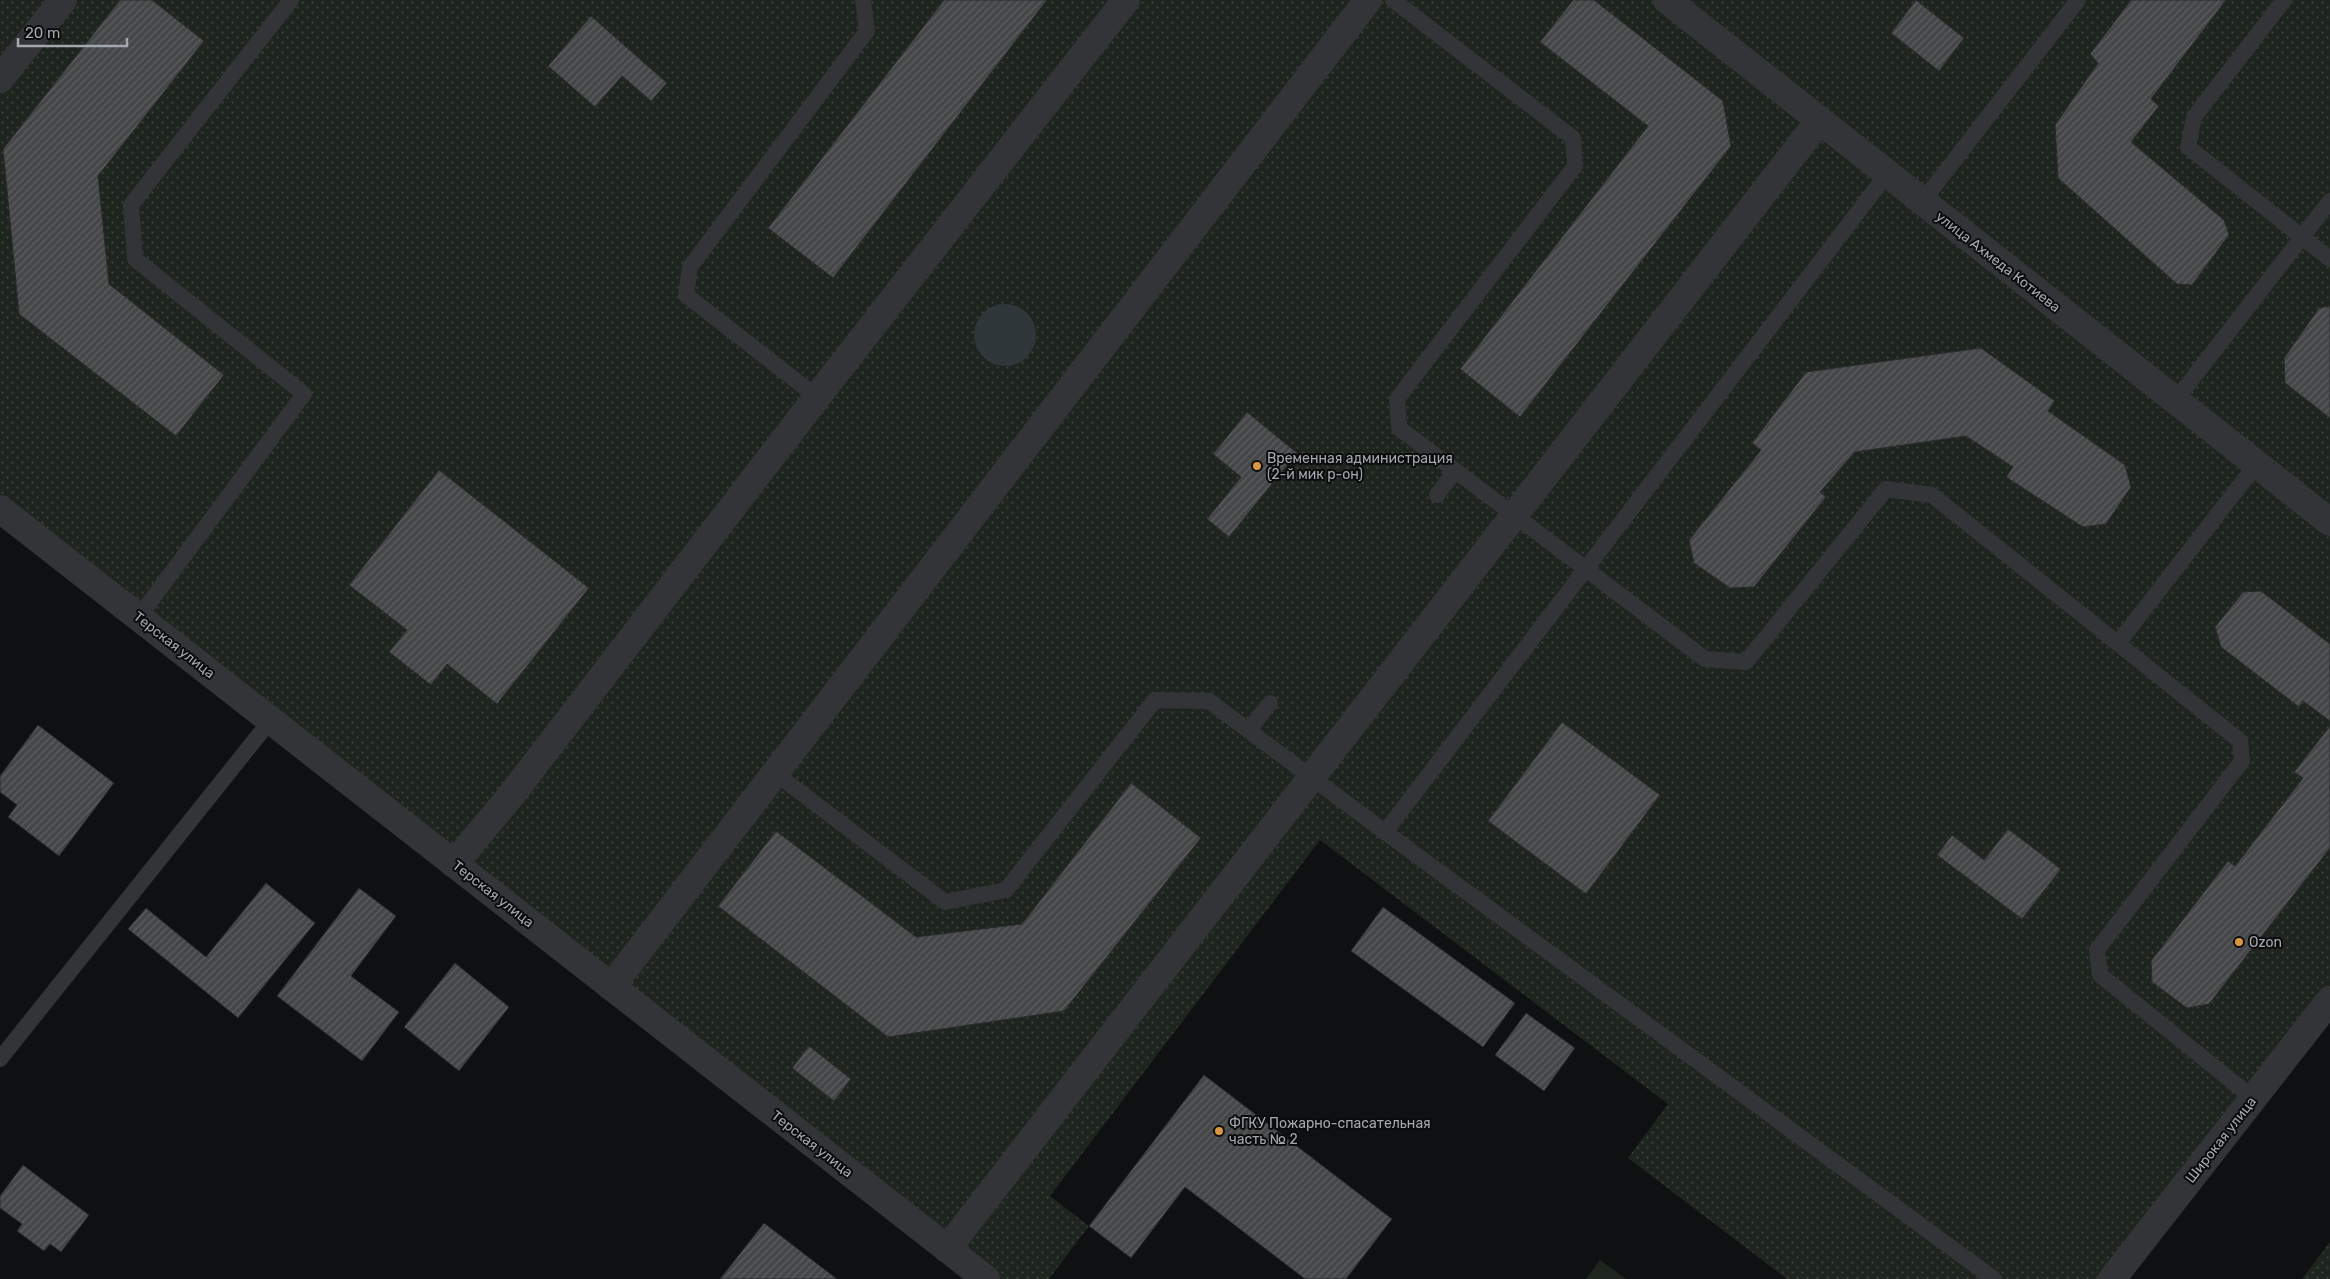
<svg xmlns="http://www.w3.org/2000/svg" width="2330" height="1279" font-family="Rubik,sans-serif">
	<defs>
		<pattern id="grass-dots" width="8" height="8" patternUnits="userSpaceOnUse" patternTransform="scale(1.25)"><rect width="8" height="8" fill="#1e251f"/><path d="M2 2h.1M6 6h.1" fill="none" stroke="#3c423d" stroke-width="1.8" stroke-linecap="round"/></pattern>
		<pattern id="building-hatch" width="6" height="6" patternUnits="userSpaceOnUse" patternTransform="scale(1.25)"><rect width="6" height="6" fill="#444648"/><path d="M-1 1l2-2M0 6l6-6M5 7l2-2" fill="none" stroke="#5c5e60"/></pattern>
	</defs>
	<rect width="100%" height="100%" fill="#0f1011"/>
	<path fill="url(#grass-dots)" d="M0,0H2330V1000L2112,1279H1787L1628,1158L1668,1104L1320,840L1050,1196L1089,1226L1049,1279H986L0,509Z
		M2330,1242V1279H2302Z"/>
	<path fill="#1e251f" d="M1600,1260L1626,1279H1586Z"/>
	<path fill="#2f373b" d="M974 335a31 31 0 1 1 62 0a31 31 0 1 1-62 0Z"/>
	<path fill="url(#building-hatch)" stroke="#2a2a2c" d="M120,0H152L204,41L98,176L109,284L224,375L176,436L19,314L3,149Z
		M944,0H1047L833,278L768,228Z
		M1573,0H1594L1723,101L1731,146L1520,417L1460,369L1648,126L1540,42Z
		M1916,0L1964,38L1939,71L1891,33Z
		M2131,0H2226L2151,99L2159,106L2131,142L2224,220L2229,235L2192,285L2177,284L2058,178L2055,125L2098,63L2090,54Z
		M591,16L667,83L651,101L622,76L595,107L548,66Z
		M2330,306V418L2285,383L2284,358L2319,308Z
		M1981,348L2055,401L2048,411L2125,465L2131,487L2106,524L2083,527L2006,477L2013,467L1966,436L1855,452L1820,492L1826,497L1754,587L1730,588L1694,563L1689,540L1761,450L1752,443L1806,372Z
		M1247,412L1297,453L1229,537L1207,519L1241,477L1213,454Z
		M439,470L589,588L497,704L447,664L431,685L389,652L407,630L349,585Z
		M2261,591L2330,644V721L2303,701L2299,707L2221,647L2215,627L2243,592Z
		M1562,722L1660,795L1586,894L1488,821Z
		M38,725L114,783L59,856L8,817L17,805L0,792V776Z
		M2330,726V848L2209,1004L2187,1008L2152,982L2151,961L2228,861L2235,866L2303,778L2294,772Z
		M1131,783L1201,838L1064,1011L888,1037L718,906L776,831L916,937L1022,924Z
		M2008,829L2061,869L2022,919L1937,855L1952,835L1984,860Z
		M266,883L315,923L238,1018L128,929L146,908L206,957Z
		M359,888L396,916L351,976L399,1012L362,1061L277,996Z
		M1383,907L1515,1003L1483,1047L1351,951Z
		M455,963L509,1007L459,1071L404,1027Z
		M1526,1013L1575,1048L1544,1091L1495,1055Z
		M809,1046L851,1079L834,1101L792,1068Z
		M1204,1075L1392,1219L1346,1279H1305L1185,1187L1131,1258L1089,1226Z
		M23,1165L89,1215L61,1252L50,1244L44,1251L17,1231L22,1224L0,1208V1196Z
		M764,1223L837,1279H720Z"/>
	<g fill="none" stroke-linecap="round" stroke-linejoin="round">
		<path stroke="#333437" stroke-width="16" d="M1393,0L1573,138L1575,166L1397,399L1399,428L1705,659L1746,662L1886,489L1932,495L2240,741L2242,761L2097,950L2100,975L2253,1098
			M2284,0L2194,117L2188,147L2330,259
			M1887,174L1385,832L1994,1279
			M1922,202L2078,0
			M817,397L686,295L690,267L867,31L863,0
			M2175,401L2330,201
			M1437,495L1455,471
			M138,618L304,394L135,259L131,205L291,0
			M2118,643L2256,465
			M1249,730L1270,703
			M775,773L945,902L1006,890L1155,700L1209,701L1385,832
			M0,1059L270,721"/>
		<path stroke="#333437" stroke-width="28" d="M1667,0L2330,522
			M0,79L63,0
			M454,864L513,793L817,397L1126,0
			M611,987L1368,0
			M947,1249L1819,121"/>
		<path stroke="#333437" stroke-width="28" d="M0,509L986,1279
			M2112,1279L2330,1000"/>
	</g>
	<g fill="#d89740" stroke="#0b0b0b" stroke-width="2">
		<circle cx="1257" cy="466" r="5"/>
		<circle cx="2239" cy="942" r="5"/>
		<circle cx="1219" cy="1131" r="5"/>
	</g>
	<g text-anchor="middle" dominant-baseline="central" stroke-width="4" stroke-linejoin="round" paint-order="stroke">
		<g font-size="14" fill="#a2a8b0" stroke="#0b0b0b">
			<text transform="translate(1998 262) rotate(38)">улица Ахмеда Котиева</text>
			<text transform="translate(174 645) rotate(38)">Терская улица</text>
			<text transform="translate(493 894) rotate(38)">Терская улица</text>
			<text transform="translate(2221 1140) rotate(-52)">Широкая улица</text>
			<text transform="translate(812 1144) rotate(38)">Терская улица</text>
		</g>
		<g font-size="14" fill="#a2a8b0" stroke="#0b0b0b" text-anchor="start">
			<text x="1267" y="458">Временная администрация<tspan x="1267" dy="16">(2-й мик р-он)</tspan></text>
			<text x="2249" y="942">Ozon</text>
			<text x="1229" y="1123">ФГКУ Пожарно-спасательная<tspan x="1229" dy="16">часть № 2</tspan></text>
		</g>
	</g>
	<path d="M18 38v8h109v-8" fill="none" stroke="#a2a8b0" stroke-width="2.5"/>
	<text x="25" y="38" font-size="15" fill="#a2a8b0" stroke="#0b0b0b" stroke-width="4" paint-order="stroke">20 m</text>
</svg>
